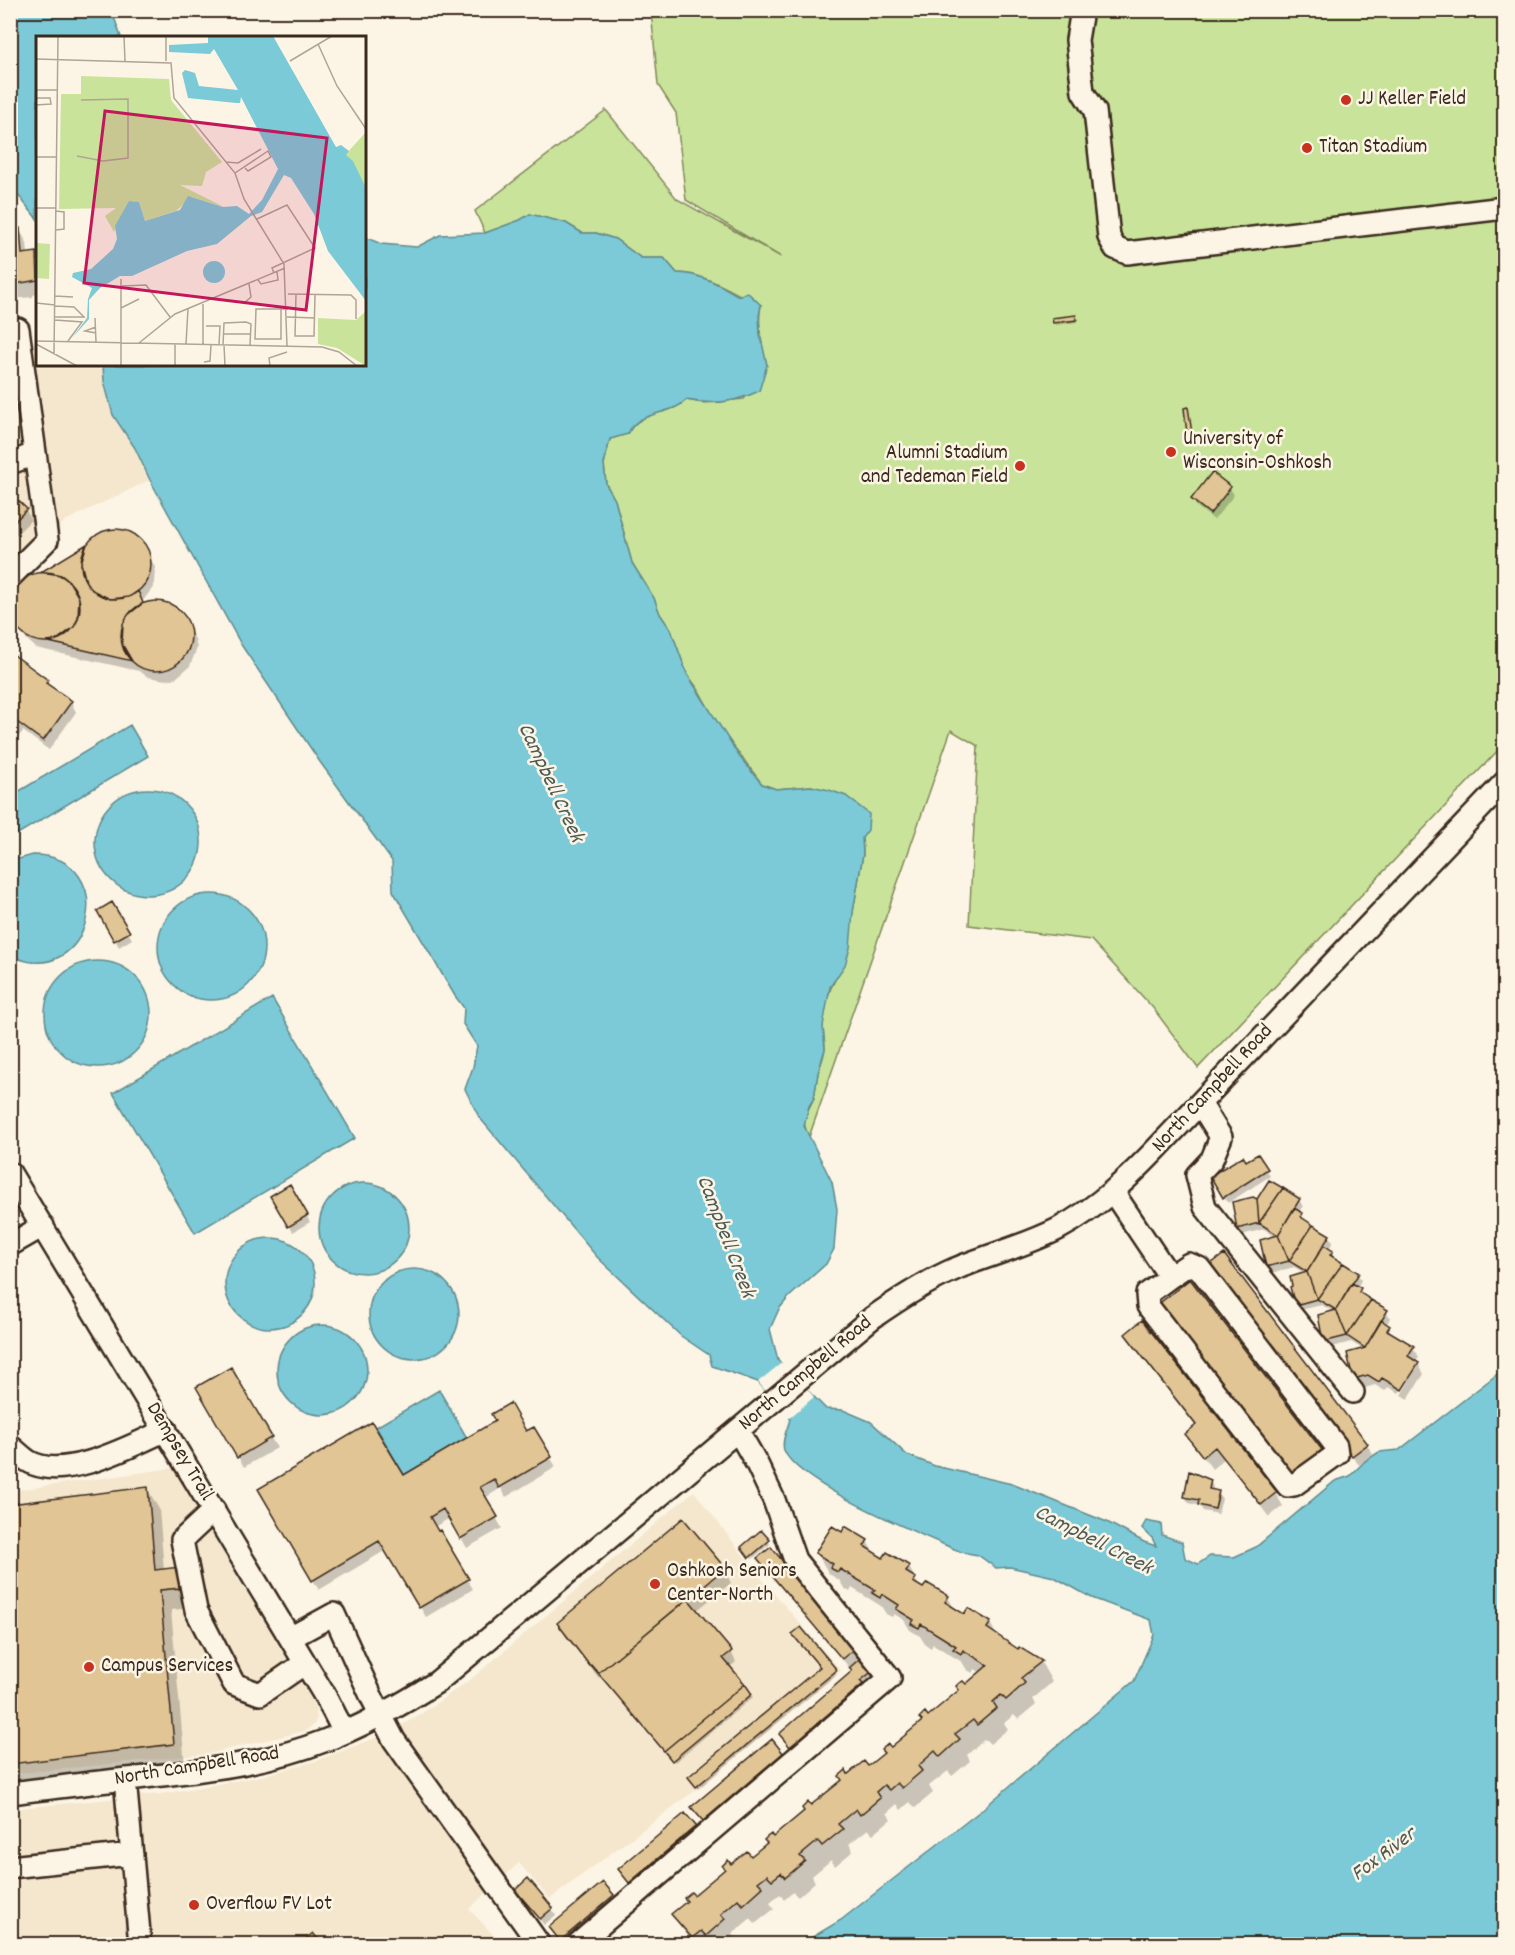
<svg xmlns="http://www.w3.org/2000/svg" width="1515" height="1955" font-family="Dekko,sans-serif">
	<rect width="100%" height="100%" fill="#fcf5e5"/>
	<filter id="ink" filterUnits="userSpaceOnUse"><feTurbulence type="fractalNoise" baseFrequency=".0167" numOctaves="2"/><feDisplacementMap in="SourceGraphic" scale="12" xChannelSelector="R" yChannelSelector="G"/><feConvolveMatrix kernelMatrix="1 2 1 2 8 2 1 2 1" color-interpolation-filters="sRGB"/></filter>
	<g filter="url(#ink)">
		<path fill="#f4e7cd" d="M37,341L38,364L103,365L104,381L113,415L135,447L150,480L65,521L11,577V344Z
			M173,1468L315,1706L317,1717L314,1725L305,1731L208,1754L11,1774L10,1491Z
			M694,1491L756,1572L841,1671L697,1789L550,1899L519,1863L469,1909L502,1944H11L10,1809L167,1793L262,1776L315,1761L380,1736L415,1718L471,1679Z"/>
		<path fill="#c9e49a" stroke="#82875c" stroke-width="1.5" d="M651,11H1504V744L1198,1068L1153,1008L1091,940L969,925L978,746L951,730L809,1137C799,1117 808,1115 814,1097C816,1090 816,1081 818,1074C820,1065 825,1056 825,1047C825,1040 823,1034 823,1028C823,1011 828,992 836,978L853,912L863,854L862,838L846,796L811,786L776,789L762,784L719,727L698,689L687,674L671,630L660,614L654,598L632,563L615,500L606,484L604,464L610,439L628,434C637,410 671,416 686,400L703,403L744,399L767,365C761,345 757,325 761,305C734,294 707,273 677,273L664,258H641L615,239L596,233H582L566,223L530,214L521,220L485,233L475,211L606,110L677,199L781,257L686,200L676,113L658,85Z"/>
		<path fill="#7bcad7" stroke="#618a8d" stroke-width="1.5" d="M112,11L121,37L38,38L37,219L11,186L10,32L17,11Z
			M530,214L566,223L582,233H596L615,239L641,258H664L677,273C699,273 720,285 739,296L747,292L761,305L759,316L760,334L767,365L759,391C737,402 711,405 686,400C671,416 637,410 628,434L610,439L604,464L606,484L615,500L632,563L654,598L660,614L671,630L687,674L739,756L762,784L776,789L811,786L829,790L846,796L869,814L868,830L862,838L863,854L853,912L850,948L845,965L830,987L823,1026L825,1049L818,1073L814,1098L809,1106L804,1126L832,1182L837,1209L834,1249L826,1264L789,1297L779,1309L770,1329L778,1360L826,1409L843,1410L871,1422L907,1455L935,1466L1012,1484L1107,1522L1144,1542L1156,1546L1152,1538L1142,1528L1146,1521L1161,1524L1162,1535L1182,1542L1185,1558L1198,1564L1210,1556L1234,1557L1256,1547L1335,1481L1350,1476L1365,1461L1379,1452L1399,1450L1504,1369V1944H801L841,1920L979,1812L1134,1681L1154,1635L1151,1620L1092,1598L1054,1577L1010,1567L996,1568L978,1555L961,1552C925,1536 796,1484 784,1450C781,1440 788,1428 790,1419L758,1382L712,1366L709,1355L681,1336L597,1257L479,1117L465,1089L473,1067L477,1046L463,1024L464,1008L455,996L393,891L392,861L320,762L242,646L150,480L135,448L113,415L104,381L103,365L364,364L365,237L381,244L417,247L440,235L485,233L520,220Z
			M130,725L148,756L11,838V796Z
			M95 842a53 53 0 1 1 106 0a53 53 0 1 1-106 0Z
			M33,855C124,855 91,995 10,955L11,861Z
			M158 947a53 53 0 1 1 106 0a53 53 0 1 1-106 0Z
			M45 1014a53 53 0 1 1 106 0a53 53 0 1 1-106 0Z
			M272,998L355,1138L195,1233L113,1093Z
			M319 1228a45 45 0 1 1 90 0a45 45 0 1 1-90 0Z
			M225 1283a45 45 0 1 1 90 0a45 45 0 1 1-90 0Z
			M369 1314a45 45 0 1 1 90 0a45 45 0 1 1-90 0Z
			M277 1370a45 45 0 1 1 90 0a45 45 0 1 1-90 0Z
			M439,1390L467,1438L404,1475L376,1427Z"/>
		<path fill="#fcf5e5" d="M784,1361L814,1397L788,1419L758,1382Z"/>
		<path fill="#0003" d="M19,229L27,243L28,255L36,254L38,257V294L33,295V297L10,299V230Z
			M1076,317L1077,322L1056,325L1054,322Z
			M1213,474L1230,488L1234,495L1214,520L1196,506L1193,499Z
			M10,495L26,510L31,520L10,541Z
			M112,531L131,534L139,539L155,567L154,586L142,602L143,605L162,603L179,611L195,639L197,648L190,666L176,678L166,680L148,677L139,671L36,648L22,635L16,624L11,606L17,588L24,581L42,573L88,545L103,533Z
			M10,654L47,681L51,688L71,702L76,712L49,750L23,731L10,748Z
			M111,904L132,939L119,947L99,911Z
			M1258,1156L1270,1176L1228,1203L1212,1177L1246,1163Z
			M290,1187L310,1222L293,1232L272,1197Z
			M1299,1200L1303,1206L1299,1212L1306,1221L1329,1236L1333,1242L1328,1250L1335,1258L1358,1274L1361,1280L1357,1288L1363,1296L1386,1311L1390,1318L1386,1325L1395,1337L1413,1347L1419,1357L1415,1363L1418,1364L1424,1374L1408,1399L1401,1395L1418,1366H1415L1399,1393L1388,1387L1385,1391L1375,1385L1361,1389L1355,1379L1364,1350L1351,1342L1328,1348L1325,1342L1334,1312L1322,1305L1300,1310L1296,1304L1306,1274L1294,1267L1271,1273L1267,1267L1262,1241L1276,1237L1264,1229L1242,1235L1238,1229L1234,1203Z
			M1215,1277L1367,1445L1373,1454L1359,1465Z
			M1127,1334L1275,1493L1283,1506L1269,1517L1224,1459L1212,1469L1187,1434L1196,1427L1134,1347Z
			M230,1369L277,1448L244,1467L198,1388Z
			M497,1422L526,1433L534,1429L556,1467L506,1497L501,1488L485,1498L502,1528L467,1548L450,1518L434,1527L438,1533L439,1532L473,1589L426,1617L386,1550L319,1590L260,1490L404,1477Z
			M1210,1481L1213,1487V1491L1218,1492L1222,1499L1218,1514L1203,1511L1200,1506L1189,1503L1185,1497Z
			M147,1488L159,1509L164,1570L179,1568L192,1608L171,1610L185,1765L22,1785L10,1765V1505Z
			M768,1541L770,1544L752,1559L744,1550Z
			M867,1541L874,1554L884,1560L909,1567L920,1588L948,1597L955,1610L965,1616L990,1623L997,1636L1019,1651V1649L1041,1662L1052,1682L1033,1699L1036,1704L1018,1719L1014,1715L1004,1723L1008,1729L990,1744L985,1739L967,1755L970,1761L952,1776L948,1771L929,1786L933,1793L915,1808L910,1802L901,1810L897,1804L887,1813L891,1819L873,1834L868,1829L849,1844L853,1851L835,1866L831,1860L812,1876L815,1882L798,1897L793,1892L784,1900L780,1894L770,1903L774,1909L755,1924L751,1918L732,1934L736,1941L731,1944H693L673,1914L731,1866L751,1858L848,1776L868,1768L923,1722L920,1718H928L981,1673L975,1669L973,1673L967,1670L962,1662L933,1644L931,1648L925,1644L920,1636L910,1630L904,1620L894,1614L892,1617L886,1614L881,1606L852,1588L850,1592L844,1588L839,1580L829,1574L817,1553Z
			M759,1558L854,1648L861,1660L862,1658L878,1681L797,1756L781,1734L853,1672L765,1568Z
			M724,1569L731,1583L696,1611L731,1652L736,1662L729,1668L743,1684L663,1751L608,1685L600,1677L599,1678L566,1637L559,1623Z
			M835,1671L837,1674L698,1789L691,1780Z
			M745,1686L753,1697L675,1762L672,1759L671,1760L664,1753Z
			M782,1754L788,1764L709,1830L693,1808Z
			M684,1815L698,1833L633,1888L620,1870Z
			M603,1884L616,1902L567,1944H563L554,1934Z
			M521,1896L552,1909L556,1915L544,1925Z"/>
		<path fill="#e1c595" stroke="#3b2a1e" stroke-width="1.5" d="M20,228L22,254L37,252L38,280L10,285V229Z
			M1076,315L1077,320L1053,323L1052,318Z
			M1188,407L1192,433L1187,434L1184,408Z
			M1212,472L1231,487L1210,514L1191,499Z
			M10,493L27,509L10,526Z
			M81 564a35 35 0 1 1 70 0a35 35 0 1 1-70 0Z
			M87,544L81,563L86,582L92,590L110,599L129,597L138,591L143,603L128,615L123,624L122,644L132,661L49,642L58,639L74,627L78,618L79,598L69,581L61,575L41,572Z
			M10 607a35 35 0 1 1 70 0a35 35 0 1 1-70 0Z
			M121 636a35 35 0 1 1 70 0a35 35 0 1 1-70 0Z
			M10,652L48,680L46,683L72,701L43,741L17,722L10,731Z
			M112,902L130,932L114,941L97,911Z
			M1258,1154L1268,1169L1223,1198L1210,1176L1243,1156L1246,1161Z
			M1269,1180L1283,1188L1259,1223L1257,1199Z
			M290,1184L308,1215L288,1227L270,1196Z
			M1283,1188L1300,1199L1278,1235L1259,1223Z
			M1253,1197L1257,1199L1259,1223L1237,1229L1232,1202Z
			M1294,1208L1303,1213L1301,1217L1313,1225L1289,1261L1278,1235Z
			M1313,1225L1330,1235L1307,1272L1289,1261Z
			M1278,1235L1289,1261L1266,1267L1260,1240Z
			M1324,1245L1333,1251L1330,1255L1343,1263L1317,1299L1307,1272Z
			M1224,1254L1368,1444L1352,1456L1207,1267Z
			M1343,1263L1359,1273L1336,1310L1317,1299Z
			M1307,1272L1317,1299L1295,1305L1290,1287L1292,1286L1290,1277Z
			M1190,1279L1326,1455L1291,1481L1156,1306Z
			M1352,1283L1361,1288L1359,1292L1371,1300L1347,1336L1336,1310Z
			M1371,1300L1388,1310L1365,1348L1347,1336Z
			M1336,1310L1347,1336L1323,1342L1318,1315Z
			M1142,1320L1277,1492L1261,1505L1215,1447L1203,1457L1185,1434L1196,1425L1125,1334Z
			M1381,1320L1390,1326L1387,1330L1414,1346L1408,1356L1419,1363L1402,1390L1382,1378L1379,1382L1368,1375L1353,1379L1347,1353L1365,1348Z
			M231,1367L272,1437L237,1458L196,1387Z
			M510,1403L526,1431L534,1427L552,1457L499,1488L494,1479L480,1487L498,1517L460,1539L443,1509L430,1517L438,1531L440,1530L469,1579L419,1608L379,1541L312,1581L258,1489L372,1422L404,1475L495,1421L491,1414Z
			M1189,1471L1211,1480L1209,1489L1219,1491L1215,1509L1198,1505L1199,1500L1184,1497Z
			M148,1487L155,1570L180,1567L181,1588L160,1590L174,1744L10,1764V1504Z
			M683,1518L725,1568L598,1673L591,1665L590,1666L557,1623Z
			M832,1526L842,1532L845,1526L868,1540L864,1546L883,1558L887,1552L910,1566L906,1572L916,1578L913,1582L923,1588L927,1583L949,1596L945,1602L964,1614L968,1608L991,1622L987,1628L1018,1649L1019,1647L1042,1661L1021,1678L1025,1683L1006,1700L1001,1695L993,1702L997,1708L977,1725L973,1720L955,1734L960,1739L940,1757L935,1751L918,1766L922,1771L902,1788L897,1783L889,1790L884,1785L876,1792L880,1798L860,1815L856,1809L838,1824L843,1829L822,1846L818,1841L800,1856L805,1861L785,1878L781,1873L772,1880L767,1875L758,1882L763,1887L743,1905L738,1899L721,1914L725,1919L706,1936L701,1931L692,1938L671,1914L687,1901L684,1898L691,1892L694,1895L725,1869L722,1866L728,1860L731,1864L747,1851L751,1856L767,1843L764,1840L767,1837L771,1834L773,1837L804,1811L802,1808L808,1802L811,1805L842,1780L839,1776L846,1770L848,1774L864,1761L868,1766L884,1753L881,1750L888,1744L891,1747L922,1721L919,1718L925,1712L928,1716L959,1690L956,1686L959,1683L963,1681L966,1684L988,1665L963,1650L961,1654L953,1649L956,1646L921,1624L919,1628L911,1624L914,1620L896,1609L899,1605L882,1594L880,1598L872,1593L875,1590L840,1569L838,1572L830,1568L833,1564L815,1553Z
			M761,1530L770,1540L749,1558L741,1547Z
			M771,1547L855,1648L842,1659L757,1558Z
			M688,1599L732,1651L723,1658L745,1684L664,1751L598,1673Z
			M801,1627L837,1670L696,1787L688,1777L820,1667L792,1634Z
			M863,1656L874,1670L860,1681L863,1684L790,1747L779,1734L852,1671L849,1668Z
			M745,1684L752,1694L672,1761L664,1751Z
			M772,1739L783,1753L703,1821L691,1807Z
			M685,1813L696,1826L629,1883L618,1869Z
			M528,1878L553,1908L540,1919L515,1890Z
			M603,1882L614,1895L560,1941L549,1927Z
			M313,1933L322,1944H299Z"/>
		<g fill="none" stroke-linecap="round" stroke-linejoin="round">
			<defs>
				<path id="minor" d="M1082,10L1077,40L1083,92L1095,111L1109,237L1115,248L1127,253L1504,208
					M10,463L35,454
					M10,577L47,540L18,329
					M1200,1103L1221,1137L1212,1159L1197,1175L1205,1207L1353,1392
					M10,1173L328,1701L344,1732
					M1113,1192L1170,1277L1189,1264L1199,1268L1336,1446L1337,1454L1294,1485L1288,1486L1148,1306L1147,1294L1170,1277
					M10,1245L43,1226
					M10,1446C16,1451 22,1457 28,1461C63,1483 133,1445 166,1430
					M214,1510L182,1540L196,1610L234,1684L260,1694L305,1663
					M290,1638L334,1614L372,1698L394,1740L539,1944
					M125,1779L140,1944
					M10,1793C53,1788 95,1782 137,1778C200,1771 265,1764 324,1741C364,1726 401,1705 437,1682L872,1318C899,1299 925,1282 955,1269C988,1255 1025,1246 1058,1229C1099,1207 1131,1176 1163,1142L1504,783
					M10,1867L132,1854
					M578,1944L890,1678L795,1560L774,1500L757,1464L738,1431"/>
			</defs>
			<use href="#minor" stroke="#3b2a1e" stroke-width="26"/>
			<use href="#minor" stroke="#fcf5e5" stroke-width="21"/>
		</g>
	</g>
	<g fill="#c8321e" stroke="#fcf5e5" stroke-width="2">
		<circle cx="1346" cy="100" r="6"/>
		<circle cx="1307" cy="148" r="6"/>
		<circle cx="1171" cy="452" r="6"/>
		<circle cx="1020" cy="466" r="6"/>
		<circle cx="655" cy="1584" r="6"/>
		<circle cx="89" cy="1667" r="6"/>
		<circle cx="194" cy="1905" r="6"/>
	</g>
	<g text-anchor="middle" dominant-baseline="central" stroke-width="5" stroke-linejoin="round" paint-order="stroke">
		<g font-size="21" fill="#3b2a1e" stroke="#fcf5e5" text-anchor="start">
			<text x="1358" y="100">JJ Keller Field</text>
			<text x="1319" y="148">Titan Stadium</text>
			<text x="1183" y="440">University of<tspan x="1183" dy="24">Wisconsin-Oshkosh</tspan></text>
			<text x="1008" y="454" text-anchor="end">Alumni Stadium<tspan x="1008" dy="24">and Tedeman Field</tspan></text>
			<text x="667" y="1572">Oshkosh Seniors<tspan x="667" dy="24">Center-North</tspan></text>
			<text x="101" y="1667">Campus Services</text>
			<text x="206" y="1905">Overflow FV Lot</text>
		</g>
		<g font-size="21" fill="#3b2a1e" stroke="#fcf5e5">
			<text transform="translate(1213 1089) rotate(-47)">North Campbell Road</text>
			<text transform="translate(806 1374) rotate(-40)">North Campbell Road</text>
			<text transform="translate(179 1452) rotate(59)">Dempsey Trail</text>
			<text transform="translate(197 1767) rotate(-9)">North Campbell Road</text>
		</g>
		<g font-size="22" font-style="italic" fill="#4e5a56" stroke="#fcf5e5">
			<text transform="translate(550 783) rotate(65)">Campbell Creek</text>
			<text transform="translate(725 1237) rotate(69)">Campbell Creek</text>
			<text transform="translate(1093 1541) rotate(27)">Campbell Creek</text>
			<text transform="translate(1384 1855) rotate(-37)">Fox River</text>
		</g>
	</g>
	<g transform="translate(36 36)">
		<rect width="330" height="330" fill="#fcf5e5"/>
		<path d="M45,40L133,43L135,64L186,126L170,136L166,150L144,149L188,171L155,161L140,175L109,185L103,166L93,165L78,196L69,180L80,172L23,173L25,58H45ZM330,96V152L309,119ZM0,207L14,208L13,243L0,242ZM330,275V330L301,312L282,308V282L320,284Z" fill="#c9e49a"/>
		<path d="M172,0H237L296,104L300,111L305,109L313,115L310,119L317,125L330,152V265L292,215L278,178L255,142L248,139L226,176L215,180L181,208L151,215L96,240H84L64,252L53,264V283L36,302L51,282L52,263L56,252L36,241L37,237L55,233L77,213L81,203L79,190L93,165L103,166L109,185L144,174L152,160L187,171L201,170L213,178L226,164L242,133L205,61L204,67H200L152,62L146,37L149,34L159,37L163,50L202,54L178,13L174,18L133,16V9L172,7ZM167 236a11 11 0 1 1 22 0a11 11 0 1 1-22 0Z" fill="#7bcad7"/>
		<path fill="none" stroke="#afa495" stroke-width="1.5" d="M88,0L89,25M282,8L301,50L330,93M0,23L135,27L138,62L199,137L208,163L248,228L251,310M130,25V0M254,25L296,0M0,54H21M0,62H14L15,68L0,69M41,120L67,125L92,122V63L45,64M0,121H21M190,126L202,127L225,113M199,137L232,115L235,121L212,135L209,132M0,172H20M221,183L251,169L279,212L236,232L238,237M20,194L28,193V176L20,175M222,244L225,248L242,244L241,236M86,250L110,249L134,281M252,258L315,259L320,264V283M260,258L259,300H278L279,259M19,260L37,261M0,267L19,269M208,267L215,261L213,248M85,272L103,263M245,273V303H219L220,273H252M19,281H48L38,271L19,270M251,281L279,282M59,282L60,306M19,284L46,286L32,305M170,290H184L183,309M60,297L49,295L60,291M188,298H214M0,305L286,311L303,316L321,330M103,307L139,278L249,232M0,308L41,330M150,308L152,273M167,308V268M187,309L188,287L210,286L215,288L214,309M188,309L189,330M18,318L22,0M168,326L174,325L175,309M85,330V243M139,330V308M234,330L233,322L251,316"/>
		<path fill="#c2185b" fill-opacity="0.15" stroke="#c2185b" stroke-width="3" d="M69,75L291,102L270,274L48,247Z"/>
		<rect width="330" height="330" fill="none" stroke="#3b2a1e" stroke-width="3"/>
	</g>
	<rect width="1515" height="1955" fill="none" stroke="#fcf5e5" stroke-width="36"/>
	<rect x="18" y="18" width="1479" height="1919" fill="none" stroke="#3b2a1e" stroke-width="2" filter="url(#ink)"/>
</svg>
